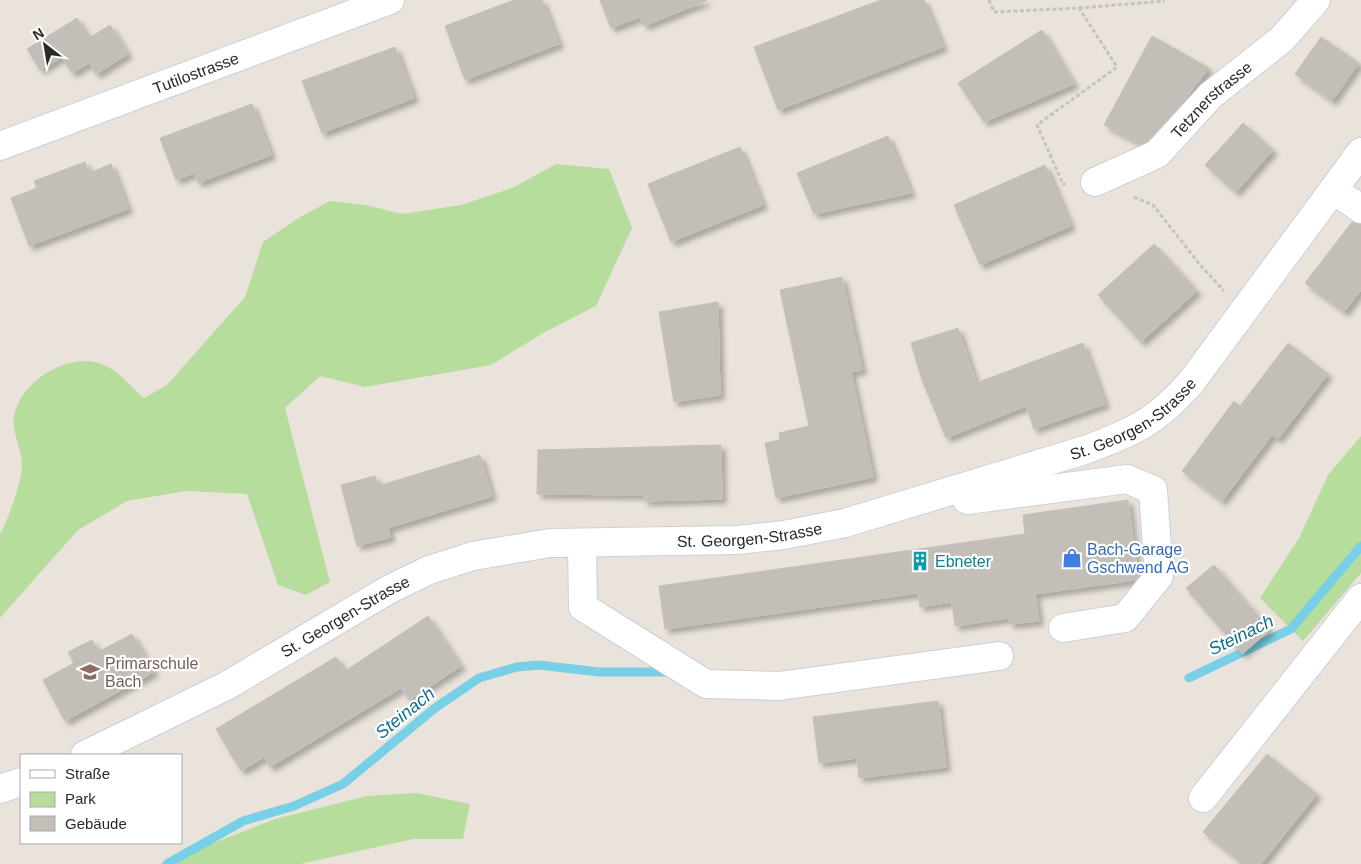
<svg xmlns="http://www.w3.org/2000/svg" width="1361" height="864" font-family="Helvetica,sans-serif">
	<defs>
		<filter id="shadow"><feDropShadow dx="4.5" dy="4.5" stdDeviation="2.5" flood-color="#0004"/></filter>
	</defs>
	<rect width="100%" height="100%" fill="#eae3dc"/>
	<path fill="#b7dd9c" d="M556,164L609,169L632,228L596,306L545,332L491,365L365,387L320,376L285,408L330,582L306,595L278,585L247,494L186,491L127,501L78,530L0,618V534C8,521 22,480 22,465C22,449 11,431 14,416C20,383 63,355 95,362C115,366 129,385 144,398L167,385L245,297L263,242L300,217L330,201L366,205L402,214L461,205L512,188Z
		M1361,436V573L1303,641L1260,598L1299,538L1328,475Z
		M417,793L470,804L463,839H413L300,864H160L275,819L367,796Z"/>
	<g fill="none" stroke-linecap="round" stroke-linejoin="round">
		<path stroke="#77d0e5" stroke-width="9" d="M1189,678L1291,629L1361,546
			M167,864L243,821L294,806L343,784L435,708L479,678L517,667L539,665L599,672H673"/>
	</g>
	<path fill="#c3beb8" stroke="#c6bfb6" filter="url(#shadow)" d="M514,0H542L559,44L465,80L445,26Z
		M600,0H706V1L644,26L640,17L611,28Z
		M881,0H924L943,47L778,110L754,47Z
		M77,18L89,38L110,25L128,54L96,74L89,63L72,73L62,57L40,70L27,49Z
		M1042,30L1074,84L984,122L958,83Z
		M1152,36L1209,68L1184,101L1148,141L1142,144L1104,125Z
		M1321,37L1359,63L1332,101L1295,74Z
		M395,47L414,98L322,133L302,81Z
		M252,104L271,155L198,183L194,173L176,180L160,138Z
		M1243,123L1273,150L1236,192L1205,165Z
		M888,136L911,193L814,214L797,173Z
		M740,147L763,205L671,242L648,184Z
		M85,162L89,173L111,164L128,209L29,246L11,198L37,188L34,181Z
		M1045,165L1071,226L980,265L954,205Z
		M1352,222L1361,224V290L1344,312L1305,283Z
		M1154,244L1197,291L1141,342L1098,295Z
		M842,277L862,370L851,372L873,477L776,498L765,443L780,440L779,433L809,426L780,290Z
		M718,302L720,395L674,402L659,312Z
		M958,328L976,383L1083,343L1105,404L1034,429L1026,406L946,438L922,380L911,343Z
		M1288,343L1328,374L1278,439L1272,435L1222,501L1182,471L1234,401L1240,406Z
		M721,445L722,499L644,501V495L537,494L538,450Z
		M480,455L492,496L388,528L391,537L357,546L341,485L375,476L378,486Z
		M1128,500L1138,576L1136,580L1035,594L1039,621L1010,624L1009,618L955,626L952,602L920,607L918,593L665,629L659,586L1025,534L1023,515Z
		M1214,565L1270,630L1242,654L1186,588Z
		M428,616L461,666L409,700L401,688L270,767L264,757L241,771L216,729L336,657L345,671Z
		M132,634L154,672L65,721L43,680L74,663L68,652L92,640L98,652Z
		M938,701L946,767L859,778L857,758L819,763L813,717Z
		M1267,754L1317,794L1261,864H1243L1203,832Z"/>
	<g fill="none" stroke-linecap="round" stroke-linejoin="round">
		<defs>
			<g id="minor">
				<path id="s1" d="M0,146L390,0"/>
				<path id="s2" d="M1095,182L1157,154L1211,95L1282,39L1316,0"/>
				<path d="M1334,190L1361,209"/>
				<path d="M966,496L967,500L1127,479L1153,490L1159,576L1125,618L1063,628"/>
				<path d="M582,543L583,607L706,684L779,686L999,656"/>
				<path id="s3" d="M85,755L228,685L388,590L429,570L473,556L550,543L738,540L784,535L845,523L1085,450C1136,431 1156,422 1192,381L1361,152"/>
				<path d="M0,789L21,782"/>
				<path d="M1203,798L1361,598"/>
			</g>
		</defs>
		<use href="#minor" stroke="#cbcfda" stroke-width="30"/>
		<path stroke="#c3c3c3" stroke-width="3" stroke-dasharray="4 2.5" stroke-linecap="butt" d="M989,0L994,12L1079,8L1117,67L1037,125L1063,184H1066
			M1079,8L1165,1
			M1134,197L1153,205L1201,266L1224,291"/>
		<use href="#minor" stroke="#fff" stroke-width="28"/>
	</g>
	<defs>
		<symbol id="shop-bare" viewBox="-9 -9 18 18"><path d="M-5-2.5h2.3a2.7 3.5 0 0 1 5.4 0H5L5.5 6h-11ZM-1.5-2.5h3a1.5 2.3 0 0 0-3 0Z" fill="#3f7fe0" stroke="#fff" stroke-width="2.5" paint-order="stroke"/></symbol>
		<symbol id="building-bare" viewBox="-9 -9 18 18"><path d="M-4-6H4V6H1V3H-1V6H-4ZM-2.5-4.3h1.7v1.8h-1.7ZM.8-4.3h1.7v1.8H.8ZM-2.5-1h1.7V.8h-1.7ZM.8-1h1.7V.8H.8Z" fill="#0f9aa8" stroke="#fff" stroke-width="2.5" paint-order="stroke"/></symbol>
		<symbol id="school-bare" viewBox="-9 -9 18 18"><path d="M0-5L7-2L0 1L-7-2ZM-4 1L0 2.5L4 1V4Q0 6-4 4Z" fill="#8d6e63" stroke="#fff" stroke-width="2.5" paint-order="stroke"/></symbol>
	</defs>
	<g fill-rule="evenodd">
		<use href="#shop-bare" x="1058" y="544" width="28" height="28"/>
		<use href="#building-bare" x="906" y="547" width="28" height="28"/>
		<use href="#school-bare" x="76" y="658" width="28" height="28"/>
	</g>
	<g text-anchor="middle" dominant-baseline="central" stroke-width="4.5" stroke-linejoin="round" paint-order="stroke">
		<g font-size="16" fill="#292929" stroke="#fff">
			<text stroke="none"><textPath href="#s1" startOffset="209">Tutilostrasse</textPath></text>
			<text stroke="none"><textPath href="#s2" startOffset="145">Tetznerstrasse</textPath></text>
			<text stroke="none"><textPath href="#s3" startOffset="1120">St. Georgen-Strasse</textPath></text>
			<text stroke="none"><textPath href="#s3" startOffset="715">St. Georgen-Strasse</textPath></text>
			<text stroke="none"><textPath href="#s3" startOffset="295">St. Georgen-Strasse</textPath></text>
		</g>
		<g font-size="16" fill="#366cbe" stroke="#fff" text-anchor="start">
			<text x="1087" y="549">Bach-Garage<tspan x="1087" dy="18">Gschwend AG</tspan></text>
		</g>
		<g font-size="16" fill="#0d838f" stroke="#fff" text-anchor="start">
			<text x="935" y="561">Ebneter</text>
		</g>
		<g font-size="16" fill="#785e54" stroke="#fff" text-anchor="start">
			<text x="105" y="663">Primarschule<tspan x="105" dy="18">Bach</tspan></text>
		</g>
		<g font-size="18" font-style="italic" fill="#176f90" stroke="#fff">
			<text transform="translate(1241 635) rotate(-26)">Steinach</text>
			<text transform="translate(405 713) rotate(-39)">Steinach</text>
		</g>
	</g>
	<rect x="20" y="754" width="162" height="90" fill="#ffffff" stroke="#a9a9a9"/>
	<rect x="30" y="770" width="25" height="8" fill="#ffffff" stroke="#a9a9a9"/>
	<text x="65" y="779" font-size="15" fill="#292929">Straße</text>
	<rect x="30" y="792" width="25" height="15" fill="#b7dd9c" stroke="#a9a9a9"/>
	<text x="65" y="804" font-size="15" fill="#292929">Park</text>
	<rect x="30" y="816" width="25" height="15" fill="#c3beb8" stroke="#a9a9a9"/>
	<text x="65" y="829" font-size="15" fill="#292929">Gebäude</text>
	<g transform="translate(45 45) rotate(329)" stroke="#ffffff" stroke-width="4" paint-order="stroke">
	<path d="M0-4L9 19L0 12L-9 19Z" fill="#292929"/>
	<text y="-8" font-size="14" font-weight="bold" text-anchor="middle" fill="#292929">N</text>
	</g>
</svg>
